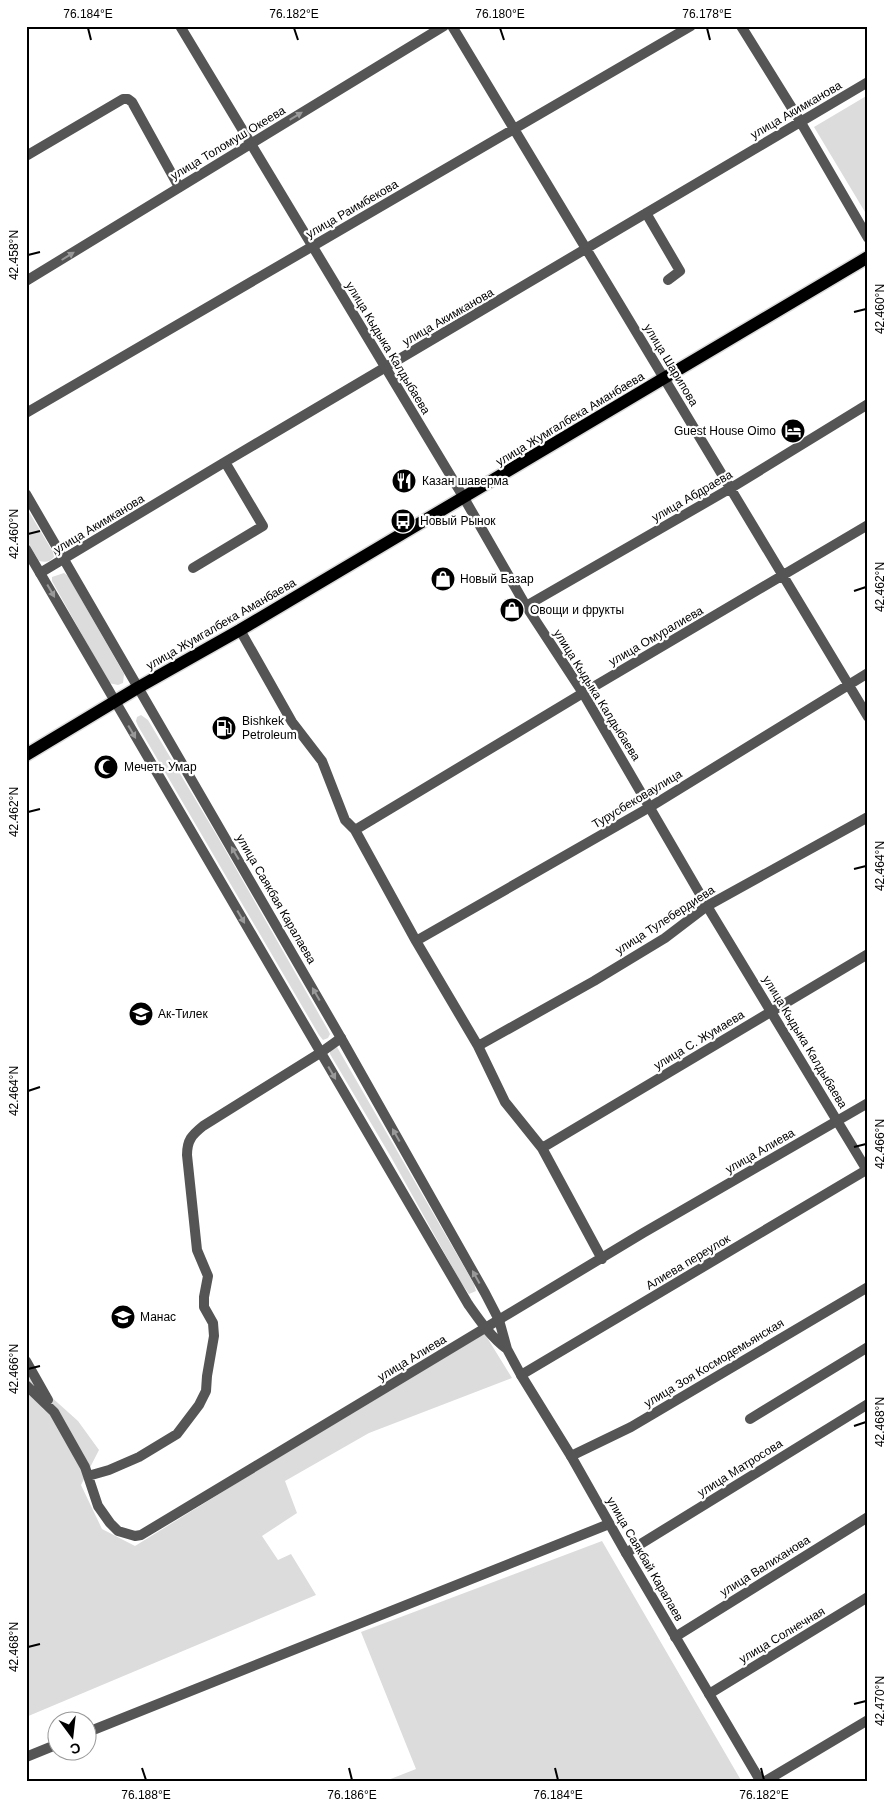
<svg xmlns="http://www.w3.org/2000/svg" width="894" height="1808" font-family="Arial,sans-serif">
	<rect width="100%" height="100%" fill="#fff"/>
	<path fill="#dcdcdc" d="M868,95V217L814,127Z
		M26,507L53,552L54,557C49,563 45,562 39,561L26,539Z
		M64,573L68,576L124,674L123,683L118,685L109,683L52,581V577Z
		M141,715L148,720L219,839L328,1030L330,1034L328,1038L323,1040L319,1035L138,726L136,721L137,717Z
		M337,1047L474,1284L476,1291L469,1294L460,1281L391,1157L330,1054V1050Z
		M483,1331L512,1378L369,1433L285,1481L297,1513L262,1536L278,1560L291,1554L316,1595L26,1717V1367L39,1386L78,1421L99,1450L81,1485L102,1529L135,1546Z
		M602,1541L742,1782H383L416,1769L361,1632Z"/>
	<g fill="none" stroke-linecap="round" stroke-linejoin="round">
		<defs>
			<path id="primary" d="M26,755L139,687L240,630L868,257"/>
		</defs>
		<use href="#primary" stroke="#dbdbdb" stroke-width="15"/>
		<path stroke="#555" stroke-width="10" d="M452,26L868,717
			M741,26L800,121L868,238
			M26,156L123,99H128L132,102L179,187
			M646,213L680,271L668,280
			M26,413L691,26
			M193,568L263,526L225,462
			M40,573L225,462L868,82
			M526,606L731,488L868,404
			M240,630L292,722L322,761L345,820L355,830L416,941L478,1046L505,1102L542,1148L602,1259
			M355,830L583,693L868,525
			M416,941L650,807L868,673
			M478,1046L594,981L665,938L707,906L868,817
			M542,1148L868,954
			M26,1361L48,1400
			M521,1375L868,1169
			M26,1385L54,1412L85,1467L98,1506L110,1523L118,1531L135,1536L141,1535L643,1233L868,1103
			M750,1419L868,1347
			M571,1456L631,1427L868,1287
			M88,1476L109,1470L139,1457L177,1434L199,1405L206,1391L207,1376L214,1336L213,1323L204,1307V1297L208,1276L197,1250L187,1155C187,1140 192,1135 203,1126L320,1053L341,1038
			M626,1553L868,1404
			M675,1637L868,1517
			M709,1694L868,1597
			M88,1732L609,1524
			M26,1757L58,1744
			M764,1782L868,1720"/>
		<path stroke="#555" stroke-width="10" d="M180,26L464,498L526,606L583,693L707,906L868,1172
			M26,281L444,26
			M26,494L341,1038L485,1293L499,1320L507,1349L521,1375L571,1456L626,1553L761,1782
			M26,549L468,1304C480,1321 491,1337 507,1349"/>
		<use href="#primary" stroke="#000" stroke-width="12"/>
	</g>
	<defs><path id="oneway-solid" d="M-6-.8H1V-3.2L6.5 0L1 3.2V.8H-6Z" transform="scale(1.25)"/></defs>
	<g fill="#999">
		<use href="#oneway-solid" transform="translate(296 116) rotate(-31)"/>
		<use href="#oneway-solid" transform="translate(68 256) rotate(-32)"/>
		<use href="#oneway-solid" transform="translate(51 591) rotate(60)"/>
		<use href="#oneway-solid" transform="translate(132 732) rotate(60)"/>
		<use href="#oneway-solid" transform="translate(235 853) rotate(-120)"/>
		<use href="#oneway-solid" transform="translate(241 917) rotate(60)"/>
		<use href="#oneway-solid" transform="translate(316 994) rotate(-120)"/>
		<use href="#oneway-solid" transform="translate(332 1073) rotate(60)"/>
		<use href="#oneway-solid" transform="translate(396 1135) rotate(-119)"/>
		<use href="#oneway-solid" transform="translate(476 1277) rotate(-119)"/>
	</g>
	<path fill="none" stroke="#000" stroke-width="2" d="M88,28L91,40M294,28L298,40M500,28L504,40M707,28L710,40M28,255L40,252M854,312L866,309M28,534L40,531M854,591L866,587M28,812L40,809M854,869L866,866M28,1091L40,1087M854,1147L866,1144M28,1369L40,1366M854,1426L866,1422M28,1647L40,1644M854,1704L866,1701M142,1768L146,1780M349,1768L352,1780M555,1768L558,1780M761,1768L764,1780"/>
	<defs>
		<symbol id="hotel-disc" viewBox="-11 -11 22 22"><circle r="9.5" fill="#000" stroke="#fff"/><path d="M-6-4.5h1.5V1H6V5H4.5V3h-9V5H-6ZM-4 0a1.8 1.8 0 1 1 3.6 0ZM.5 0V-2.5h3Q6-2.5 6 0Z" fill="#fff"/></symbol>
		<symbol id="restaurant-disc" viewBox="-11 -11 22 22"><circle r="9.5" fill="#000" stroke="#fff"/><path d="M-5-6h1v4h1v-4h1v4h1v-4h1v5L-1.5 .5V6h-2V.5L-5-1ZM5-6V6H3V1.5H1.5Q1.5-4 5-6Z" fill="#fff"/></symbol>
		<symbol id="bus-disc" viewBox="-11 -11 22 22"><circle r="9.5" fill="#000" stroke="#fff"/><path d="M-5-6H5V4H4V6H2V4H-2V6H-4V4H-5ZM-3.5-4V0h7V-4ZM-3.5 1.2v1.5H-2V1.2ZM2 1.2v1.5H3.5V1.2Z" fill="#fff"/></symbol>
		<symbol id="shop-disc" viewBox="-11 -11 22 22"><circle r="9.5" fill="#000" stroke="#fff"/><path d="M-5-2.5h2.3a2.7 3.5 0 0 1 5.4 0H5L5.5 6h-11ZM-1.5-2.5h3a1.5 2.3 0 0 0-3 0Z" fill="#fff"/></symbol>
		<symbol id="fuel-disc" viewBox="-11 -11 22 22"><circle r="9.5" fill="#000" stroke="#fff"/><path d="M-5.5-6h7V0h2V4h1.3V-2.5L3-4.5l.8-.8L6-3V5H2.5V1h-1V6h-7ZM-4.2-4.7v3.2H.2V-4.7Z" fill="#fff"/></symbol>
		<symbol id="mosque-disc" viewBox="-11 -11 22 22"><circle r="9.5" fill="#000" stroke="#fff"/><path d="M3.5-4.9A6 6 0 1 0 3.5 4.9A5 5 0 1 1 3.5-4.9Z" fill="#fff"/></symbol>
		<symbol id="school-disc" viewBox="-11 -11 22 22"><circle r="9.5" fill="#000" stroke="#fff"/><path d="M0-5L7-2L0 1L-7-2ZM-4 1L0 2.5L4 1V4Q0 6-4 4Z" fill="#fff"/></symbol>
	</defs>
	<g fill-rule="evenodd">
		<use href="#hotel-disc" x="779" y="417" width="28" height="28"/>
		<use href="#restaurant-disc" x="390" y="467" width="28" height="28"/>
		<use href="#bus-disc" x="389" y="507" width="28" height="28"/>
		<use href="#shop-disc" x="429" y="565" width="28" height="28"/>
		<use href="#shop-disc" x="498" y="596" width="28" height="28"/>
		<use href="#fuel-disc" x="210" y="714" width="28" height="28"/>
		<use href="#mosque-disc" x="92" y="753" width="28" height="28"/>
		<use href="#school-disc" x="127" y="1000" width="28" height="28"/>
		<use href="#school-disc" x="109" y="1303" width="28" height="28"/>
	</g>
	<g text-anchor="middle" dominant-baseline="central" stroke-width="4.5" stroke-linejoin="round" paint-order="stroke">
		<g font-size="12" fill="#000" stroke="#fff">
			<text transform="translate(796 110) rotate(-30)">улица Акимканова</text>
			<text transform="translate(228 143) rotate(-31)">улица Толомуш Океева</text>
			<text transform="translate(352 209) rotate(-30)">улица Раимбекова</text>
			<text transform="translate(448 317) rotate(-30)">улица Акимканова</text>
			<text transform="translate(388 348) rotate(59)">улица Кыдыка Калдыбаева</text>
			<text transform="translate(671 365) rotate(59)">улица Шарипова</text>
			<text transform="translate(570 419) rotate(-31)">улица Жумгалбека Аманбаева</text>
			<text transform="translate(692 496) rotate(-30)">улица Абдраева</text>
			<text transform="translate(99 524) rotate(-31)">улица Акимканова</text>
			<text transform="translate(221 624) rotate(-30)">улица Жумгалбека Аманбаева</text>
			<text transform="translate(656 636) rotate(-30)">улица Омуралиева</text>
			<text transform="translate(597 695) rotate(58)">улица Кыдыка Калдыбаева</text>
			<text transform="translate(637 799) rotate(-31)">Турусбековаулица</text>
			<text transform="translate(276 899) rotate(60)">улица Саякбая Каралаева</text>
			<text transform="translate(665 920) rotate(-33)">улица Тулебердиева</text>
			<text transform="translate(699 1040) rotate(-31)">улица С. Жумаева</text>
			<text transform="translate(805 1042) rotate(59)">улица Кыдыка Калдыбаева</text>
			<text transform="translate(760 1151) rotate(-30)">улица Алиева</text>
			<text transform="translate(688 1262) rotate(-31)">Алиева переулок</text>
			<text transform="translate(412 1358) rotate(-31)">улица Алиева</text>
			<text transform="translate(714 1363) rotate(-31)">улица Зоя Космодемьянская</text>
			<text transform="translate(740 1468) rotate(-32)">улица Матросова</text>
			<text transform="translate(645 1559) rotate(60)">улица Саякбай Каралаев</text>
			<text transform="translate(765 1566) rotate(-32)">улица Валиханова</text>
			<text transform="translate(782 1635) rotate(-31)">улица Солнечная</text>
		</g>
		<g font-size="12" fill="#000" stroke="#fff" text-anchor="start">
			<text x="776" y="431" text-anchor="end">Guest House Oimo</text>
			<text x="422" y="481">Казан шаверма</text>
			<text x="420" y="521">Новый Рынок</text>
			<text x="460" y="579">Новый Базар</text>
			<text x="530" y="610">Овощи и фрукты</text>
			<text x="242" y="721">Bishkek<tspan x="242" dy="14">Petroleum</tspan></text>
			<text x="124" y="767">Мечеть Умар</text>
			<text x="158" y="1014">Ак-Тилек</text>
			<text x="140" y="1317">Манас</text>
		</g>
	</g>
	<rect width="894" height="1808" fill="none" stroke="#ffffff" stroke-width="55"/>
	<g transform="translate(72 1736) rotate(165)"><circle r="24" fill="#ffffff" stroke="#999999"/>
	<path d="M0-4L9 19L0 12L-9 19Z" fill="#000000"/>
	<text y="-8" font-size="14" font-weight="bold" text-anchor="middle" fill="#000000">С</text>
	</g>
	<rect x="28" y="28" width="838" height="1752" fill="none" stroke="#000" stroke-width="2"/>
	<g font-size="12" text-anchor="middle" fill="#000">
		<text x="88" y="18">76.184°E</text>
		<text x="294" y="18">76.182°E</text>
		<text x="500" y="18">76.180°E</text>
		<text x="707" y="18">76.178°E</text>
		<text transform="translate(14 255) rotate(-90)" y="4">42.458°N</text>
		<text transform="translate(880 309) rotate(-90)" y="4">42.460°N</text>
		<text transform="translate(14 534) rotate(-90)" y="4">42.460°N</text>
		<text transform="translate(880 587) rotate(-90)" y="4">42.462°N</text>
		<text transform="translate(14 812) rotate(-90)" y="4">42.462°N</text>
		<text transform="translate(880 866) rotate(-90)" y="4">42.464°N</text>
		<text transform="translate(14 1091) rotate(-90)" y="4">42.464°N</text>
		<text transform="translate(880 1144) rotate(-90)" y="4">42.466°N</text>
		<text transform="translate(14 1369) rotate(-90)" y="4">42.466°N</text>
		<text transform="translate(880 1422) rotate(-90)" y="4">42.468°N</text>
		<text transform="translate(14 1647) rotate(-90)" y="4">42.468°N</text>
		<text transform="translate(880 1701) rotate(-90)" y="4">42.470°N</text>
		<text x="146" y="1799">76.188°E</text>
		<text x="352" y="1799">76.186°E</text>
		<text x="558" y="1799">76.184°E</text>
		<text x="764" y="1799">76.182°E</text>
	</g>
</svg>
